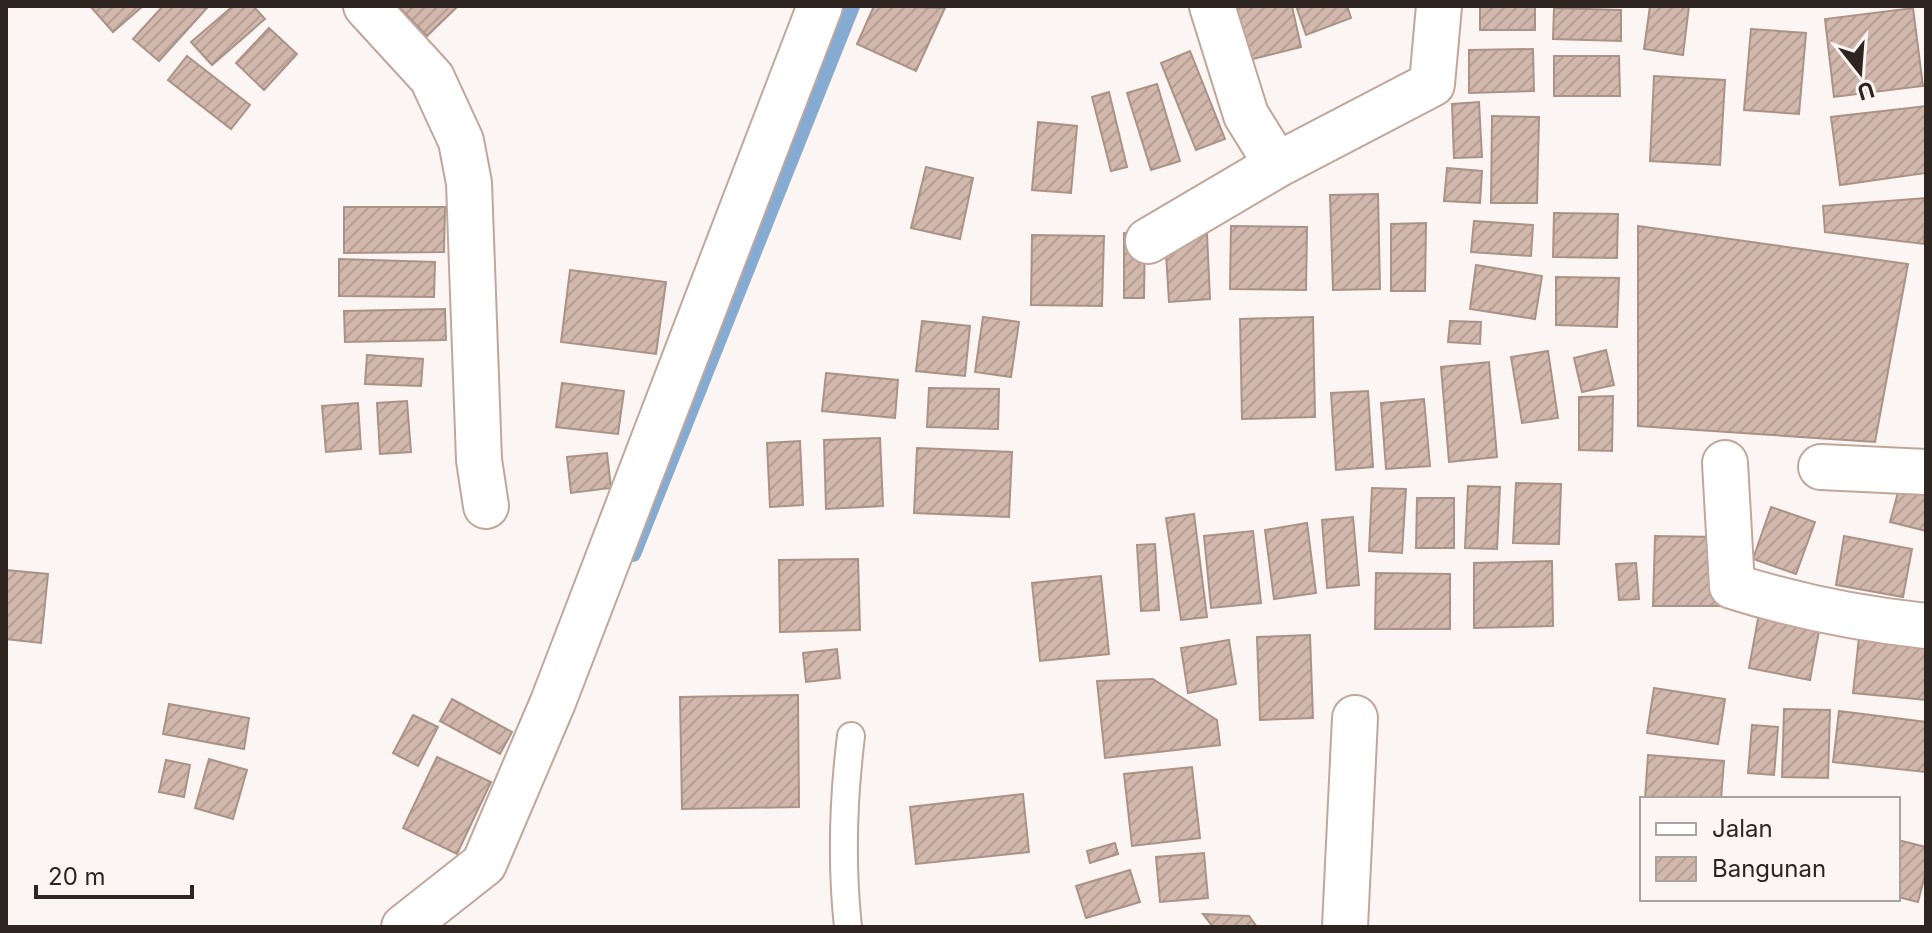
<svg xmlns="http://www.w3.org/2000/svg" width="1932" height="933" font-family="Inter,sans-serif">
	<defs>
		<pattern id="building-hatch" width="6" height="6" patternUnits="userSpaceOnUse" patternTransform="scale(2)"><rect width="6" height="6" fill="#d2b8ac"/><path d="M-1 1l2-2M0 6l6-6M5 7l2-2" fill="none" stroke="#b59e94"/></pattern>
	</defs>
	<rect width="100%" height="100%" fill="#fbf6f3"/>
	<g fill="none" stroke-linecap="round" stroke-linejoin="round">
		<path stroke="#85abd3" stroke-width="16" d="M633,554L852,6"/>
	</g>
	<path fill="url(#building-hatch)" stroke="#ab9286" stroke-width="2" d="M90,6H143L113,32Z
		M163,6L207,8L159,61L133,39Z
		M233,6H253L265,19L212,65L191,42Z
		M398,6H458L427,36Z
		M874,6L945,8L916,71L857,44Z
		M1218,6H1292L1301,47L1233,64Z
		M1296,6H1347L1351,18L1306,35Z
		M1480,6H1535V30H1480Z
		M1650,6H1689L1683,55L1644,49Z
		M1554,8L1621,10V41L1553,39Z
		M1913,8L1923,86L1834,97L1825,19Z
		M269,28L297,54L264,90L236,63Z
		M1751,29L1806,33L1799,114L1744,110Z
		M1533,49L1534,91L1469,93V50Z
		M1190,51L1225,139L1196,150L1161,63Z
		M187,56L250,105L231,129L168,80Z
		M1554,56H1619L1620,96H1554Z
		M1654,76L1725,80L1720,165L1650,161Z
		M1157,84L1180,161L1151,170L1127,93Z
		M1109,92L1127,167L1111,171L1092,97Z
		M1479,102L1482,157L1454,158L1452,104Z
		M1926,106V173L1840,185L1831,117Z
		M1492,116L1539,117L1537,203H1491Z
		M1038,122L1077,126L1071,193L1032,190Z
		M926,167L973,178L960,239L911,228Z
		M1447,168L1482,171L1480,203L1444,201Z
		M1378,194L1380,289L1333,290L1330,195Z
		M1926,198L1924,244L1825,232L1823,206Z
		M344,207H445L444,252L344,253Z
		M1554,213L1618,214L1617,258L1553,257Z
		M1474,221L1533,225L1531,256L1471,252Z
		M1426,223L1425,291H1391V224Z
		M1231,226L1307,227L1306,290L1230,289Z
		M1638,226L1908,264L1875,442L1638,426Z
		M1124,233H1145L1144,298H1124Z
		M1207,234L1210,299L1169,302L1165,237Z
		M1032,235L1104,236L1102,306L1031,305Z
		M339,259L435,262L434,297L339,296Z
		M1476,265L1542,276L1535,319L1470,309Z
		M570,270L666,282L656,354L561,342Z
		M1556,277L1619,278L1617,327L1556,325Z
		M445,309L446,340L345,342L344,311Z
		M983,317L1019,322L1011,377L975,372Z
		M1313,317L1315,417L1242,419L1240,319Z
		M922,321L970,326L965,376L916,371Z
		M1450,321L1481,322L1480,344L1448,342Z
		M1606,350L1614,385L1582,392L1574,358Z
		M1548,351L1558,418L1522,423L1511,357Z
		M367,355L423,359L421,386L365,384Z
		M1489,362L1497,457L1449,462L1441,367Z
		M826,373L898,380L895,418L822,411Z
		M562,383L624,391L618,434L556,427Z
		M929,388L999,389L998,429L927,427Z
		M1368,391L1373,467L1336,470L1331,393Z
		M1613,396L1612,451L1579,450V397Z
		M1424,399L1430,466L1386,469L1381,403Z
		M407,401L411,452L380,454L377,403Z
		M358,403L361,449L326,452L322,406Z
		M880,438L883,506L826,509L824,440Z
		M800,441L803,505L770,507L767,443Z
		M917,448L1012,452L1009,517L914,513Z
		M607,453L611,488L571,493L567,457Z
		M1901,481L1926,487V531L1890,522Z
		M1516,483L1561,484L1559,544L1513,543Z
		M1468,486L1500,487L1497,549L1465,548Z
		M1372,488L1406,489L1402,553L1369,551Z
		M1417,498H1454V548H1416Z
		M1771,507L1815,522L1796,574L1753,559Z
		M1194,514L1207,617L1181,620L1166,518Z
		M1353,517L1359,585L1327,588L1322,520Z
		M1307,523L1316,593L1274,599L1265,530Z
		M1253,531L1261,603L1211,608L1204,536Z
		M1655,536L1721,537L1720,606H1653Z
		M1844,536L1912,549L1903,597L1836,585Z
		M1155,544L1159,610L1141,611L1137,545Z
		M858,559L860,630L780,632L779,560Z
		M1552,561L1553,626L1474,628V563Z
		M1636,563L1639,599L1619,600L1616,564Z
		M6,570L48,574L41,643L6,639Z
		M1376,573L1450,574V629H1375Z
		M1101,576L1109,654L1040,661L1032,583Z
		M1760,608L1821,620L1810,680L1749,668Z
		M1860,628L1926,635V700L1853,693Z
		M1310,635L1313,718L1260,720L1257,637Z
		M1229,640L1236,684L1188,693L1181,648Z
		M837,649L840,678L806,682L803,653Z
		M1153,679L1217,720L1220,745L1105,758L1097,681Z
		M1654,688L1725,699L1718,744L1647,733Z
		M798,695L799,807L682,809L680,697Z
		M452,699L512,732L500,754L440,721Z
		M169,704L249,718L244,749L163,734Z
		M1784,709L1830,710L1828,778L1782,777Z
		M1839,711L1926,722L1925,772L1833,762Z
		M413,715L438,727L418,766L393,753Z
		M1752,725L1778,727L1774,775L1748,773Z
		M1648,755L1724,761L1721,799H1645Z
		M437,757L491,782L457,854L403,828Z
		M209,759L247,770L233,819L195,808Z
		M166,760L190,765L184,797L159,792Z
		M1192,767L1200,838L1132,846L1124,774Z
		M1023,794L1029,852L916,864L910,807Z
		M1898,840L1926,847V871L1918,902L1898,897Z
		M1115,843L1118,854L1090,863L1087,851Z
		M1204,853L1208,898L1160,902L1156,857Z
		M1130,870L1140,902L1086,918L1076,886Z
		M1203,914L1249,916L1257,927H1213Z"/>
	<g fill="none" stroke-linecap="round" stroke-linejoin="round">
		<defs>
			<path id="lane" d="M848,927C841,862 843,801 851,736"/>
			<path id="street" d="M366,6L432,78L461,141L469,183L479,460L486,506
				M1212,6L1246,115L1277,165
				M1148,241L1277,165L1432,84L1439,6
				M1725,463L1732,586C1795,606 1859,619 1926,626
				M1821,467L1926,472
				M404,927L484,864L553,702L820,6
				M1345,927L1355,718"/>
		</defs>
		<use href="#lane" stroke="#c1a79b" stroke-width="30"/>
		<use href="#street" stroke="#c1a79b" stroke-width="48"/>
		<use href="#lane" stroke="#fff" stroke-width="26"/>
		<use href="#street" stroke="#fff" stroke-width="44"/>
	</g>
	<rect width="1932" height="933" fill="none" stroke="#2f2520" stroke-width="16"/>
	<rect x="1640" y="797" width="260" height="104" fill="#fbf6f3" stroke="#a9a29f" stroke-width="2"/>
	<rect x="1656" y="823" width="40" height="12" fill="#ffffff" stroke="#a9a29f" stroke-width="2"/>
	<text x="1712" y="837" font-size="24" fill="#2f2520">Jalan</text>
	<rect x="1656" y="857" width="40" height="24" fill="url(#building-hatch)" stroke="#a9a29f" stroke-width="2"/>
	<text x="1712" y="877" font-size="24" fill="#2f2520">Bangunan</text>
	<g transform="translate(1860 72) rotate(163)" stroke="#fbf6f3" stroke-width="6" paint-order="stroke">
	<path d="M0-6L14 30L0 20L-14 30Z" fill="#2f2520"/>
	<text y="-12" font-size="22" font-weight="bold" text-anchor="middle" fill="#2f2520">U</text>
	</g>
	<path d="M36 885v12h156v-12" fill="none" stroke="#2f2520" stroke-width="4"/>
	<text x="48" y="885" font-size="24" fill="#2f2520" stroke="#fbf6f3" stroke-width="6" paint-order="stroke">20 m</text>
</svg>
